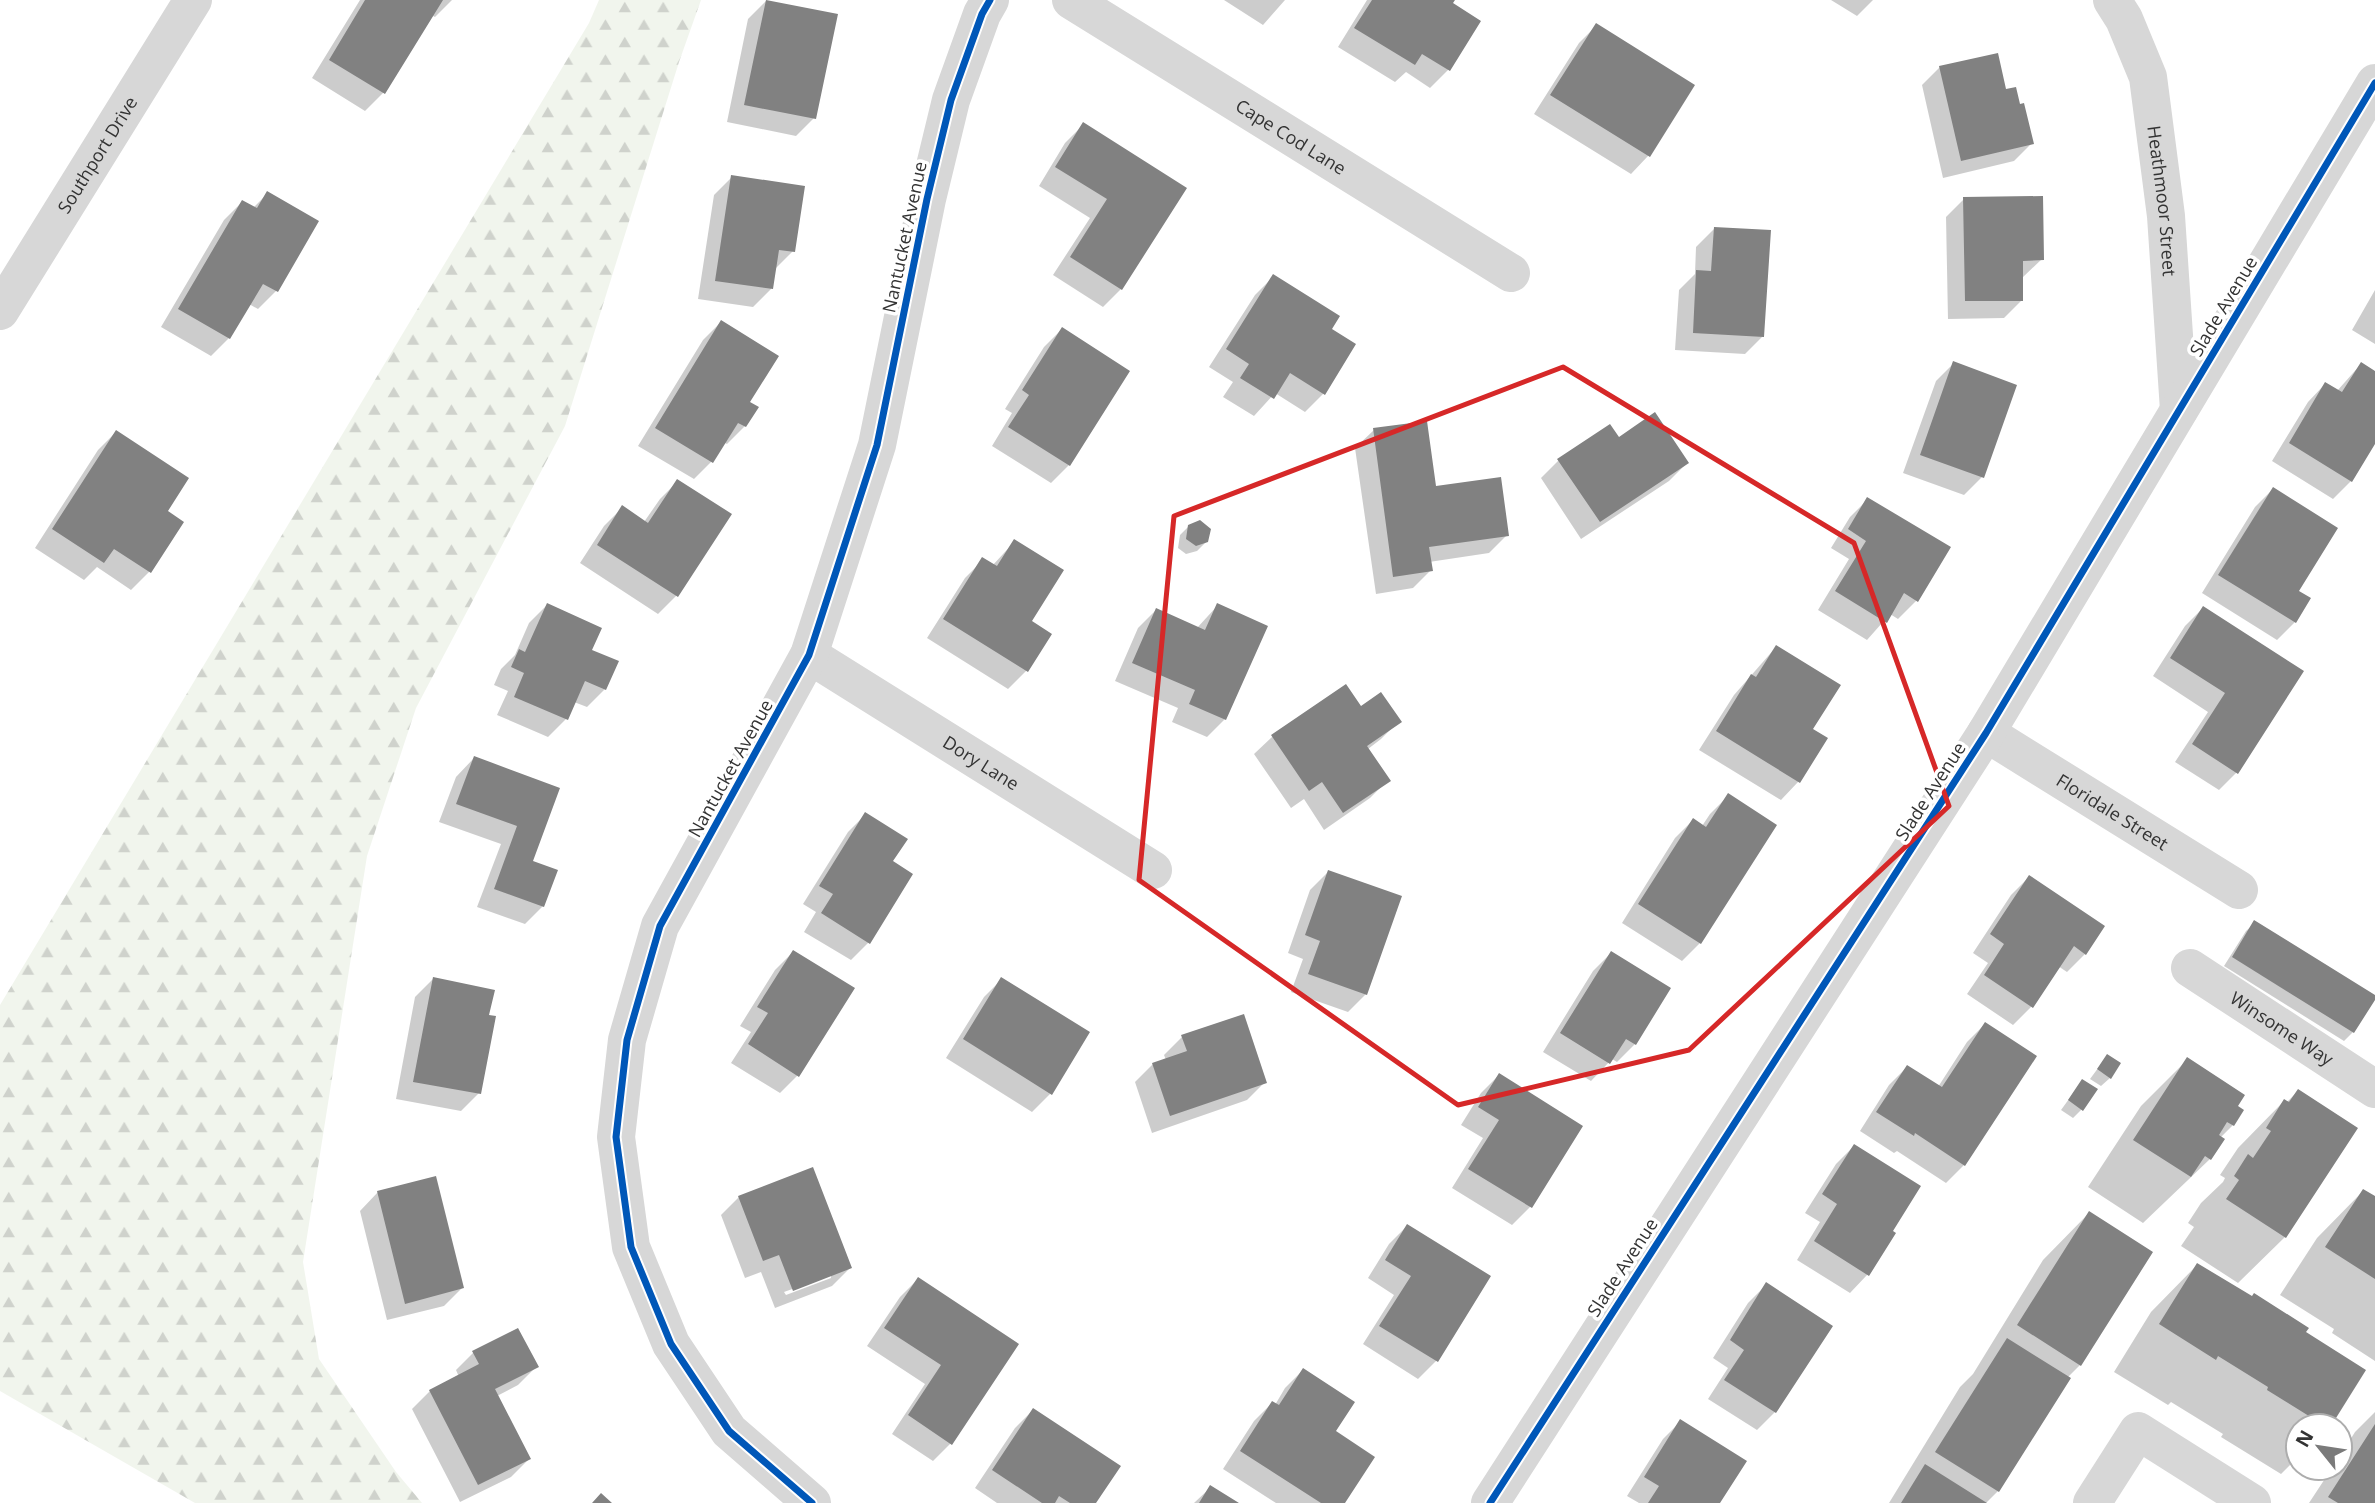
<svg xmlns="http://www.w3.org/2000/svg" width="2375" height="1503" font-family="'Open Sans',sans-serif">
	<defs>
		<pattern id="forest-firs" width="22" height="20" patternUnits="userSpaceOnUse" patternTransform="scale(1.75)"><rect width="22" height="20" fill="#f1f5ed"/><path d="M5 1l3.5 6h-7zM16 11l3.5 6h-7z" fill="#cfd2cc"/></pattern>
	</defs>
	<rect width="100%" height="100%" fill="#fff"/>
	<path fill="url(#forest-firs)" d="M599,0H701L679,62L565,426L416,708L367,856L303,1262L319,1359L396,1472L422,1503H195L0,1391V1005L589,23Z"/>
	<path fill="#0003" fill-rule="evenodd" d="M360,0H452L435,17L431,15L383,93L365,111L312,78Z
		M1224,0H1285L1263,25Z
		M1367,0H1453L1448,70L1430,88L1406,72L1395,82L1338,47Z
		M1831,0H1873L1857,16Z
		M766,1L814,118L796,136L727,122L748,19Z
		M1597,25L1693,85L1648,156L1631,174L1534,114L1579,43Z
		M1940,67L2005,91L2019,106L2032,143L2014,161L1943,178L1922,85Z
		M1083,125L1185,189L1121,289L1103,307L1053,275L1090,218L1039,186L1065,143Z
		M732,177L793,251L774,270L771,289L753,307L698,299L714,195Z
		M268,193L316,222L276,291L258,309L249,304L229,338L211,356L161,327L224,220L242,202L253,208Z
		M1964,199L2042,259L2022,278V300L2004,318L1948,319L1946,217Z
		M1714,229L1763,336L1745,354L1675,350L1679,290L1695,274L1696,247Z
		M1273,277L1330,330L1354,344L1323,394L1305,412L1275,393L1254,416L1223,397L1233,382L1209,367L1255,295Z
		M2375,290V344L2352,330Z
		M721,322L748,403L745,426L727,444L723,442L712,461L694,479L638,446L703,340Z
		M1062,329L1069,465L1051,483L992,446L1012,413L1005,409L1044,347Z
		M1954,363L2015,386L1982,477L1964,495L1903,473L1936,381Z
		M2361,364L2375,373V441L2351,481L2333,499L2272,461L2308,402L2325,384L2337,391Z
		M1374,430L1435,488L1507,535L1489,553L1429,562L1431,570L1413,588L1376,594L1355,448Z
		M116,432L165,512L149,572L131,590L97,567L84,580L35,548L98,450Z
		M1618,439L1687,463L1669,481L1581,539L1541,478L1559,460Z
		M678,481L729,515L676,596L658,614L580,563L604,526L622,508L644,522L660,499Z
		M2273,489L2297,591L2295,622L2277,640L2202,593L2255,507Z
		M1868,499L1916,601L1898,619L1890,614L1867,640L1818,610L1849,559L1831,548L1850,517Z
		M1189,526L1206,542L1197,551L1186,554L1178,548L1180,535Z
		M1015,541L1029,622L1049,634L1026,671L1008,689L927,638L965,578L983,560L992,566Z
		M547,605L590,651L605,689L587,707L574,702L566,719L548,737L497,715L508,691L494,685L501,669L515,655L529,623Z
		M1218,605L1225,719L1207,737L1172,722L1178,708L1115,681L1138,628L1156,610L1197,628Z
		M2203,608L2301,672L2237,772L2219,790L2175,762L2208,712L2153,676L2185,626Z
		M1776,647L1810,729L1826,739L1798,782L1781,800L1699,750L1734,695Z
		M1360,708L1399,721L1381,739L1368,749L1388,780L1370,798L1324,830L1304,799L1291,808L1254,754L1272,737Z
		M474,758L558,789L531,862L543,906L525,924L477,907L501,844L439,822L456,777Z
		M1728,796L1700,943L1682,961L1622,923L1675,838L1693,820L1702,826L1710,814Z
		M866,814L869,942L851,960L804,932L816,912L803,904L848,832Z
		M1328,872L1366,994L1348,1012L1291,992L1303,959L1288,953L1310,890Z
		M2029,877L2085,954L2067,972L2058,966L2031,1007L2013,1025L1967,994L1988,963L1973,953L2011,895Z
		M2255,923L2353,1032L2344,1041L2224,966L2246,931Z
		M793,952L798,1075L780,1093L731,1063L751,1032L740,1026L775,970Z
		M1611,953L1635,1044L1617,1062L1612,1059L1591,1081L1543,1052L1593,971Z
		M433,979L487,1016L479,1093L461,1111L396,1099L415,997Z
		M1002,979L1050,1094L1032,1112L946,1058L984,997Z
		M1985,1024L1964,1165L1946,1183L1897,1151L1894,1153L1860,1131L1889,1085L1907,1067L1938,1087L1967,1042Z
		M1182,1037L1265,1082L1247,1100L1152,1133L1135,1082L1153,1064L1166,1060L1164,1055Z
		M2107,1056L2110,1078L2101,1086L2090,1079Z
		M2187,1060L2235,1106L2233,1125L2220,1138L2210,1159L2143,1223L2088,1187L2141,1106Z
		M1499,1075L1580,1126L1530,1207L1512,1225L1452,1188L1483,1138L1461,1125L1481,1093Z
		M2082,1081V1109L2073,1118L2061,1110Z
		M2298,1091L2285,1237L2238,1283L2181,1246L2194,1227L2188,1223L2201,1203L2223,1182L2225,1178L2220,1175L2238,1148L2284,1101L2286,1103Z
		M1854,1146L1890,1232L1867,1275L1850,1293L1797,1260L1820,1222L1805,1213L1836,1164Z
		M2363,1191L2375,1198V1361L2332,1333L2334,1329L2280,1295L2317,1238Z
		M378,1192L462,1288L444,1306L387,1320L360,1211Z
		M739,1197L850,1268L832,1286L775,1308L761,1272L745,1278L721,1215ZM831,1275V1278L786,1295L784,1292Z
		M2089,1213L2080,1365L2067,1378L1998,1491L1986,1503H1889L1960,1387L1973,1374L2043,1260Z
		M1407,1226L1488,1277L1436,1361L1418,1379L1363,1344L1394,1295L1368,1278L1389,1244Z
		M2197,1265L2303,1333L2329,1426H2298V1457L2281,1474L2221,1437L2223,1434L2171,1402L2168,1405L2114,1372L2151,1312Z
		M918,1279L1016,1344L951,1443L933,1461L892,1434L925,1384L867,1346L900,1297Z
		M1766,1285L1775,1412L1757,1430L1708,1399L1728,1368L1713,1358L1748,1303Z
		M474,1352L536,1367L518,1385L497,1396L529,1459L511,1477L460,1502L412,1409L430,1391L459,1377L456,1370Z
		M1303,1370L1333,1432L1343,1503H1276L1223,1469L1254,1421L1272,1403L1275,1405L1285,1388Z
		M1033,1410L1094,1503H997L975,1488L1015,1428Z
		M2375,1412V1503H2309L2332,1468H2340V1456L2355,1432Z
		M1681,1421L1718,1503H1639L1627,1496L1663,1439Z
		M1211,1487L1236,1503H1194Z"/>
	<path fill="#818181" d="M365,0H443L385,94L329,60Z
		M766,0L838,14L816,119L744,105Z
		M1372,0H1455L1453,3L1481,21L1450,71L1422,54L1415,65L1354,28Z
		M1596,23L1695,85L1650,157L1550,95Z
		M1998,53L2006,89L2016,87L2020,104L2024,103L2034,144L1961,161L1939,66Z
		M1083,122L1187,188L1122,290L1070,257L1107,199L1055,167Z
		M731,175L805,186L795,252L779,250L773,289L715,281Z
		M267,191L319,221L278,292L263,284L230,339L178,309L242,200L257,208Z
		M2043,196L2044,260L2023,261V301H1965L1963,197Z
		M1714,227L1771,230L1764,337L1693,333L1696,270L1711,271Z
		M1273,274L1340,316L1332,329L1356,344L1325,395L1290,373L1274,399L1240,378L1249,364L1226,349Z
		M721,320L779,356L750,402L759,407L746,427L738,423L713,463L655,428Z
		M1062,327L1130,371L1070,466L1008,427L1029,395L1022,390Z
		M1953,361L2017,385L1984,478L1920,455Z
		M2361,362L2375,371V444L2352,482L2289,443L2325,382L2342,392Z
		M1655,412L1689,463L1600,522L1557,459L1610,424L1619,437Z
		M1427,421L1436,486L1501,477L1509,536L1429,547L1433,571L1393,577L1373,428Z
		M116,430L189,478L168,511L184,522L151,573L114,549L104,563L52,529Z
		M677,479L732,514L678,597L597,545L622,505L648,523Z
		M2273,487L2338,528L2299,591L2311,598L2296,623L2218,575Z
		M1867,497L1951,547L1918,602L1904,593L1887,623L1835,591L1866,541L1848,529Z
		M1200,520L1211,529L1208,542L1196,546L1186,539L1188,525Z
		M1014,539L1064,570L1032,621L1052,634L1028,672L943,619L982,557L997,566Z
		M547,603L602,628L592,650L619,661L606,690L585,681L568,720L514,697L524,673L511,667L519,649L525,652Z
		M1217,603L1268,626L1226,720L1189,704L1195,690L1132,663L1156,608L1205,630Z
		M2203,606L2304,671L2238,774L2192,744L2225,693L2170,658Z
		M1776,645L1841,685L1813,729L1828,738L1800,783L1716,731L1751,674L1756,677Z
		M1346,684L1361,706L1381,692L1402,722L1367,746L1391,781L1343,813L1322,782L1309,791L1271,735Z
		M474,756L560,788L533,861L558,870L544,907L494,889L517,826L456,804Z
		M1728,793L1777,825L1701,944L1638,904L1693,818L1706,827Z
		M865,812L908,839L893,861L913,874L870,944L821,913L833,894L819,886Z
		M1328,870L1402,896L1367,995L1308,974L1320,941L1305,935Z
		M2029,875L2105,926L2086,955L2074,946L2033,1008L1984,975L2004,944L1990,934Z
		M2254,920L2375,995V1000L2354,1033L2232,957Z
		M793,950L855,988L799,1077L748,1044L768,1013L757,1007Z
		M1611,951L1671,988L1636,1045L1626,1039L1610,1064L1560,1033Z
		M433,977L495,990L489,1015L496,1016L481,1094L413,1082Z
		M1001,977L1090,1032L1052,1095L963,1039Z
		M1244,1014L1267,1083L1170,1116L1152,1063L1187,1051L1181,1035Z
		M1985,1022L2037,1056L1965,1166L1915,1133L1914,1136L1876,1112L1907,1065L1942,1087Z
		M2107,1054L2121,1063L2111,1079L2097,1069Z
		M2187,1057L2245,1095L2238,1106L2244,1110L2234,1126L2227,1122L2219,1135L2225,1139L2211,1160L2205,1156L2191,1177L2133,1140Z
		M1499,1073L1583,1126L1532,1208L1468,1169L1499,1120L1478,1107Z
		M2082,1079L2098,1089L2083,1111L2068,1100Z
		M2298,1089L2358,1128L2286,1238L2226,1199L2239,1180L2234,1176L2248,1154L2253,1158L2271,1131L2266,1128L2284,1099L2289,1102Z
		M1854,1144L1921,1186L1893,1231L1896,1233L1869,1276L1814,1241L1837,1204L1822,1194Z
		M813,1167L852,1268L793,1291L779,1255L763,1261L738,1196Z
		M436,1176L464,1288L405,1304L377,1191Z
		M2363,1189L2375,1196V1279L2325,1247Z
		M2089,1211L2153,1252L2081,1366L2017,1325Z
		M1407,1224L1491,1276L1438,1362L1379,1326L1411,1276L1385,1260Z
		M2197,1263L2252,1296L2254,1293L2309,1328L2306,1332L2366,1370L2331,1426H2325L2267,1390L2268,1387L2218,1356L2216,1360L2159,1324Z
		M918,1277L1019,1344L952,1445L908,1415L941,1365L884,1328Z
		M1766,1282L1833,1326L1776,1413L1724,1380L1744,1350L1730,1340Z
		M518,1328L539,1367L495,1389L531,1459L478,1485L429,1390L479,1364L472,1351Z
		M2007,1338L2071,1378L1999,1492L1935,1452Z
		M1303,1368L1355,1402L1336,1431L1375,1457L1345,1503H1321L1240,1451L1272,1401L1279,1405Z
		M1033,1408L1121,1466L1096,1503H1070L1059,1496L1055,1503H1042L992,1470Z
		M1680,1419L1747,1461L1720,1503H1648L1659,1486L1644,1477Z
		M2375,1424V1503H2338L2328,1497Z
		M1925,1464L1987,1503H1901Z
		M1210,1485L1239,1503H1199Z
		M601,1493L612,1503H592Z"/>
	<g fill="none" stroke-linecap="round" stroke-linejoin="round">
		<g stroke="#d7d7d7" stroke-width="38">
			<path id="s1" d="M1071,0L1511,273"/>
			<path id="s2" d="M2112,0L2124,19L2148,77L2166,216L2179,410"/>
			<path id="s3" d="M0,311L193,0"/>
			<path id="s4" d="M809,655L1153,870"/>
			<path id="s5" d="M1986,733L2239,890"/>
			<path id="s6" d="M2190,968L2375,1089"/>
			<path d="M812,1503L729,1431L671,1344L631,1247L616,1137L627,1040L660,926L809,655L877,445L927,199L951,100L982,14L990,0"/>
			<path d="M1490,1503L1986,733L2375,83"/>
			<path d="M2092,1503L2138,1431L2252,1503"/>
		</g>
		<defs>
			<path id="cycleway" d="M812,1503L729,1431L671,1344L631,1247L616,1137L627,1040L660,926L809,655L877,445L927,199L951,100L982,14L990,0
				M1490,1503L1986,733L2375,83"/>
		</defs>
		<use href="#cycleway" stroke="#fff" stroke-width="11"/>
		<use href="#cycleway" stroke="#0057b8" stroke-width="7"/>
	</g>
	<path fill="none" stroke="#d62828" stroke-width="5" stroke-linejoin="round" d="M1563,367L1854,543L1949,806L1689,1050L1458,1105L1139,880L1174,516Z"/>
	<g text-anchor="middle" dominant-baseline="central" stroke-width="7" stroke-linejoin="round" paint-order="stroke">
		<g font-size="18" fill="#333" stroke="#fff">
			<text stroke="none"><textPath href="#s1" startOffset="259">Cape Cod Lane</textPath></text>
			<text stroke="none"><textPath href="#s3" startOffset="184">Southport Drive</textPath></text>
			<text stroke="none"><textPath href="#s2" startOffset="210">Heathmoor Street</textPath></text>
			<text transform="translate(904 237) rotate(-78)">Nantucket Avenue</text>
			<text transform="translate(2223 306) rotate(-59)">Slade Avenue</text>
			<text stroke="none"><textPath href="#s4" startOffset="203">Dory Lane</textPath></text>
			<text transform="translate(730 768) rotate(-61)">Nantucket Avenue</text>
			<text transform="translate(1930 791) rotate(-57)">Slade Avenue</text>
			<text stroke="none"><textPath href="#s5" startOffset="149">Floridale Street</textPath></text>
			<text stroke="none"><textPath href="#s6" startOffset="110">Winsome Way</textPath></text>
			<text transform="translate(1622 1267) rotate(-57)">Slade Avenue</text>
		</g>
	</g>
	<g transform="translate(2319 1447) rotate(300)"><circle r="33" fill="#ffffff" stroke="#adadad" stroke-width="2"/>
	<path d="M0-5L12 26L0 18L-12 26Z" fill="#7a7a7a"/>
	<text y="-10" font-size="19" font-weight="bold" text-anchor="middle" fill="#333333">N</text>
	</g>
</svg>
